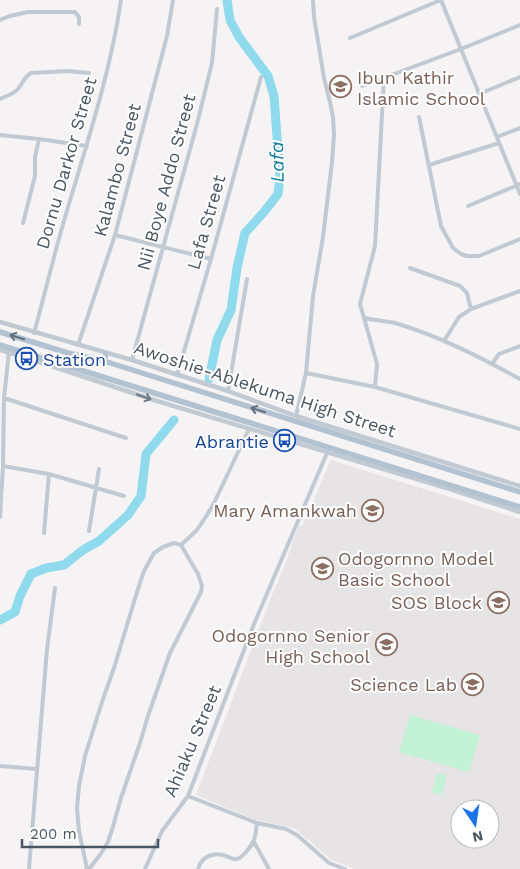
<svg xmlns="http://www.w3.org/2000/svg" width="520" height="869" font-family="'Work Sans',sans-serif">
	<rect width="100%" height="100%" fill="#f5f3f3"/>
	<path fill="#e6e4e5" fill-rule="evenodd" d="M331,460L520,519V869H355L332,860L294,828L256,820L196,795L272,595L284,567L299,525L302,526ZM460,809H490V839H460Z"/>
	<path fill="#c3f1d5" d="M410,715L480,735L469,772L399,752Z
		M437,773L447,775L442,795L432,792Z"/>
	<g fill="none" stroke-linecap="round" stroke-linejoin="round">
		<path stroke="#90daee" stroke-width="9" d="M209,379L217,340L231,310L237,268L245,233L264,212L278,194L280,178L274,96L268,76L239,37L230,20L227,0
			M0,620L15,612L20,596L31,574L46,568L64,565L83,550L99,541L128,515L141,496L146,454L174,420"/>
		<path stroke="#c1cad2" stroke-width="4" d="M441,0L520,194
			M0,20L10,16L28,12H75L79,17V24
			M350,38L441,0
			M362,86L461,49L520,25
			M479,94L520,77
			M0,99C6,96 14,94 18,89C23,83 24,77 31,73L67,71L89,73
			M419,117L441,226L453,248L461,254L467,256H479L520,239
			M0,135L39,139L87,146
			M497,137L520,128
			M429,165L499,143
			M468,206L520,184
			M23,223L35,176V157L39,139
			M115,235L211,259
			M410,268L460,286L467,293L471,309
			M364,318C374,320 385,321 395,323C439,336 480,357 520,379
			M34,333C46,290 56,246 69,204C89,137 111,69 121,0
			M444,341L459,317L471,309L520,291
			M78,345L115,235L167,36L173,0
			M132,360L197,124L212,63L217,9
			M492,364L499,354L520,346
			M306,373L375,387L520,429
			M177,375L211,259L261,77
			M375,387L377,364L360,304L375,246L384,77
			M228,391L247,279
			M4,398L126,438
			M296,416L306,373L313,296L323,237L332,162L334,135L333,117L330,102L324,78L314,17L313,0
			M3,466L49,474L124,496
			M0,517L3,466L4,398L9,352
			M89,531L99,469
			M44,533L49,474
			M181,545L197,530L207,515L214,503L249,429
			M0,766L37,769
			M188,796L257,823L286,829L297,835L329,863L345,869
			M254,842L269,869
			M29,869L47,649L55,588
			M87,869L79,831L77,808L79,786L85,756L103,699L114,668L137,592L144,571L154,553L163,547L174,543L181,545L198,574L202,586L201,592L170,653L148,716L140,743L121,798L112,830L108,842L100,855L89,869
			M145,869L162,831L188,796L254,624L327,453
			M198,869C201,857 214,851 226,856C230,857 232,860 237,859C243,857 250,848 253,842C256,837 256,829 257,823"/>
		<path stroke="#c1cad2" stroke-width="4.5" d="M0,322L132,360L228,391L296,416L520,486
			M0,350L30,359L157,401L450,489L520,512"/>
		<path stroke="#b3c2d1" stroke-width="5.5" d="M0,332L68,353L104,361L520,492
			M0,345L520,507
			M104,361L106,354"/>
	</g>
	<defs><path id="oneway-shaft" d="M-6 0H5M1.5-3L5.5 0L1.5 3" fill="none" stroke-width="1.6" stroke-linecap="round" stroke-linejoin="round" transform="scale(1.25)"/></defs>
	<g stroke="#64717d">
		<use href="#oneway-shaft" transform="translate(17 337) rotate(-163)"/>
		<use href="#oneway-shaft" transform="translate(258 410) rotate(-163)"/>
	</g>
	<use stroke="#6e7983" href="#oneway-shaft" transform="translate(144 397) rotate(19)"/>
	<defs>
		<symbol id="school-ring" viewBox="-11 -11 22 22"><circle r="9.5" fill="#fff" stroke="#8d6e63" stroke-width="1.5"/><path d="M0-5L7-2L0 1L-7-2ZM-4 1L0 2.5L4 1V4Q0 6-4 4Z" fill="#8d6e63"/></symbol>
		<symbol id="bus-ring" viewBox="-11 -11 22 22"><circle r="9.5" fill="#fff" stroke="#1a4fb4" stroke-width="1.5"/><path d="M-5-6H5V4H4V6H2V4H-2V6H-4V4H-5ZM-3.5-4V0h7V-4ZM-3.5 1.2v1.5H-2V1.2ZM2 1.2v1.5H3.5V1.2Z" fill="#1a4fb4"/></symbol>
	</defs>
	<g fill-rule="evenodd">
		<use href="#school-ring" x="328" y="74" width="25" height="25"/>
		<use href="#bus-ring" x="14" y="346" width="25" height="25"/>
		<use href="#bus-ring" x="272" y="428" width="25" height="25"/>
		<use href="#school-ring" x="360" y="498" width="25" height="25"/>
		<use href="#school-ring" x="310" y="556" width="25" height="25"/>
		<use href="#school-ring" x="486" y="590" width="25" height="25"/>
		<use href="#school-ring" x="374" y="632" width="25" height="25"/>
		<use href="#school-ring" x="460" y="672" width="25" height="25"/>
	</g>
	<g text-anchor="middle" dominant-baseline="central" stroke-width="4" stroke-linejoin="round" paint-order="stroke">
		<g font-size="18" fill="#785e54" stroke="#fff" text-anchor="end">
			<text x="357" y="77" text-anchor="start">Ibun Kathir<tspan x="357" dy="21">Islamic School</tspan></text>
			<text x="357" y="510">Mary Amankwah</text>
			<text x="338" y="558" text-anchor="start">Odogornno Model<tspan x="338" dy="21">Basic School</tspan></text>
			<text x="482" y="602">SOS Block</text>
			<text x="370" y="635">Odogornno Senior<tspan x="370" dy="21">High School</tspan></text>
			<text x="457" y="684">Science Lab</text>
		</g>
		<g font-size="18" fill="#4a5661" stroke="#fff">
			<text transform="translate(66 163) rotate(-74)">Dornu Darkor Street</text>
			<text transform="translate(117 170) rotate(-75)">Kalambo Street</text>
			<text transform="translate(166 182) rotate(-75)">Nii Boye Addo Street</text>
			<text transform="translate(206 222) rotate(-74)">Lafa Street</text>
			<text transform="translate(265 389) rotate(18)">Awoshie-Ablekuma High Street</text>
			<text transform="translate(192 741) rotate(-67)">Ahiaku Street</text>
		</g>
		<g font-size="18" fill="#164399" stroke="#fff" text-anchor="start">
			<text x="43" y="359">Station</text>
			<text x="269" y="441" text-anchor="end">Abrantie</text>
		</g>
		<g font-size="19" font-style="italic" fill="#0c7c9b" stroke="#fff">
			<text transform="translate(277 162) rotate(-91)">Lafa</text>
		</g>
	</g>
	<g transform="translate(475 824) rotate(167)"><circle r="24" fill="#ffffff" stroke="#b7bbc0"/>
	<path d="M0-4L9 19L0 12L-9 19Z" fill="#1a73e8"/>
	<text y="-8" font-size="14" font-weight="bold" text-anchor="middle" fill="#4a5661">N</text>
	</g>
	<path d="M22 839v8h136v-8" fill="none" stroke="#4a5661" stroke-width="2.5"/>
	<text x="30" y="839" font-size="15" fill="#4a5661" stroke="#ffffff" stroke-width="4" paint-order="stroke">200 m</text>
</svg>
